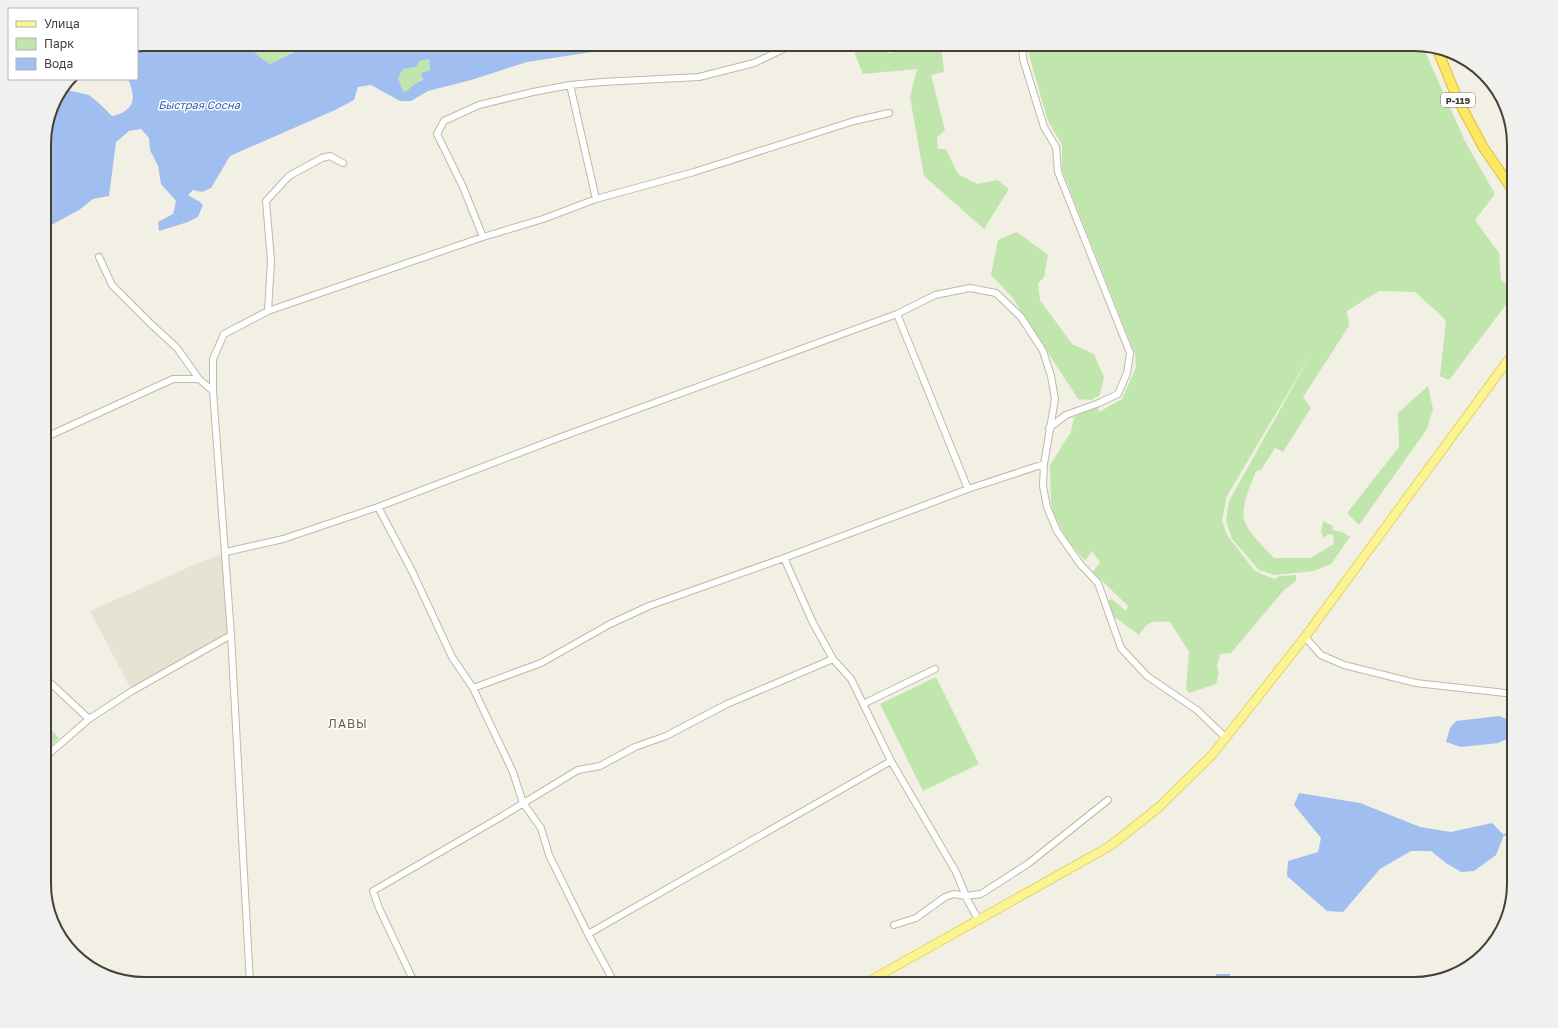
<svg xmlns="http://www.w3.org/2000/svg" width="1558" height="1028" font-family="'Golos Text',sans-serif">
	<rect width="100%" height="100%" fill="#f2f0e4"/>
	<path fill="#e6e3d2" d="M226,552L231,635L132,691L90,611L187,568Z"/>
	<path fill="#c0e6ad" d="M248,44H305L301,49L270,64L257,55Z
		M854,44H884L888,53L919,49L918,44H941L944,72L931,75L945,130L937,137L938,149H946L958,174L977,184L997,180L1009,189L984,229L924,176L910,97L917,69L863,74L853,49Z
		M1028,44H1414L1423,47L1465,141L1495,194L1475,220L1499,253L1501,280L1514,290V294L1449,380L1440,376L1446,320L1415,292L1379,291L1347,311L1349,326L1303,397L1311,408L1283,452L1275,448L1261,470L1256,471C1251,484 1241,506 1244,519C1247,532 1266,549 1274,558H1310L1334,544L1333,535L1328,534L1324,538L1321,532L1323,521L1333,526L1332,530L1342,532L1350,537L1331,564L1314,571L1275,575L1259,570L1232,539L1226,521L1229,501L1314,349L1227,496L1222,520L1227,535L1255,571L1274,579L1280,576L1296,575V581L1284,590L1231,653L1220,654L1217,667L1219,673L1216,684L1189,693L1186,689L1189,652L1170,622C1152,621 1149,620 1139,635L1112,615L1107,601L1112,599L1126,611L1128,606L1093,572L1100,562L1092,551L1085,561L1066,538L1054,514L1051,503L1050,465L1071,432L1074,417L1098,406L1099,412L1122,399L1136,367L1135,354L1062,170V145L1048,121L1030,59Z
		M429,59C429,62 430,66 430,69C428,78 411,87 404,94L398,78L403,69L416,67L420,61Z
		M1017,232L1048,255L1044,277L1038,284L1040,300L1072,344L1094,354L1104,377L1100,395L1091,400L1078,399L1012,297L991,275L998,240Z
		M1428,386L1433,409L1427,429L1359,525L1347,513L1399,447L1398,413Z
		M936,677L979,764L923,791L880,704Z
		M44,722L59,738L44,752Z"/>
	<path fill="#a0beef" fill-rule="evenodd" d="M155,44H248L257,55L270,64L301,49L305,44H630L605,50L527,62L471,80L428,91L411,101H400L371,85L358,87L354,100L335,110L230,156L211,188L202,192L193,190L188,195L200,202L203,205L198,217L188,222L159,231L158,222L173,214L176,201L161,184L158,166L150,150L149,138L141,129L129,131L116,142L109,196L93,199L79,210L44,229V137L52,105L63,89L89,95L100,104L112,116C134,111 137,99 128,79H137V53L152,48ZM429,59L430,70L421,73L423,80L415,84L404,93L398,78L403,69L416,67L420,61Z
		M1499,716L1514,722V736L1498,743L1461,747L1446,742L1450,728L1456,721Z
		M1299,793L1360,803L1420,827L1451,832L1492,823L1504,835L1496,855L1474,871L1461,872L1446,863L1431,851H1411L1380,869L1343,912L1327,911L1287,876L1288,861L1318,852L1321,838L1294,805Z
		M1217,974H1230V984H1209Z"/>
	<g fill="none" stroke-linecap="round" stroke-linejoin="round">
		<path stroke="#a0beef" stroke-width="2" d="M1504,835L1514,832"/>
		<defs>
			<path id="minor" d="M1022,44L1023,59L1044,127L1056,147L1058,172L1130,353L1127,373L1118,394L1099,403L1066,415L1049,428
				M570,85L596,199
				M483,237L463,187L437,134L444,121L479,105L533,92L570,85L602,82L699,77L754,63L794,44
				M99,257L112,285L150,323L177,348L199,379L213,391
				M268,311L271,261L266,201L289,176L322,158L330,156L343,163
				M897,314L968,489
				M44,438L173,379H199
				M378,507L412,571L452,657L473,688L513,772L523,803L541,828L549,855L588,934L615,984
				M226,552L283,539L378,507L561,437L897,314L935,295L970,288L996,293L1021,317L1043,351L1051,376L1055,399L1044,464L1043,486L1047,507L1057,531L1080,564L1098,583L1121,648L1147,676L1197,710L1226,738
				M784,558L813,623L833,659L851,679L891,761L956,872L968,901L979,921
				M1305,637L1321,655L1344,665L1416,683L1514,694
				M44,677L89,719
				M473,688L541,663L610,624L649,606L784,558L968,489L1044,464
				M863,704L935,669
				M44,758L89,719L132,691L231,635
				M894,925L916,918L945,897L954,894L966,896L981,894L1029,863L1108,800
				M588,934L891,761
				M250,984L231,635L213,391V359L224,334L268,311L483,237L543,219L596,199L694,172L854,121L889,113
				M415,984L379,908L373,891L499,818L578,770L600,766L635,747L666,736L727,704L833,659"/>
			<path id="major" d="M864,984L1110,846L1158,808L1212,755L1305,637L1514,352"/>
			<path id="highway" d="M1438,51L1457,98L1483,147L1514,192"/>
		</defs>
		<use href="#minor" stroke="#bdbaa7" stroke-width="8"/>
		<use href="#major" stroke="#e1d562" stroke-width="10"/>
		<use href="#highway" stroke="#dac035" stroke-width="11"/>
		<use href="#minor" stroke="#fff" stroke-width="6"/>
		<use href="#major" stroke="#fcf492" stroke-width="8"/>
		<use href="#highway" stroke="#fbe965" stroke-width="9"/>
	</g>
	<g text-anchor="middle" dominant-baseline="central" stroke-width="3" stroke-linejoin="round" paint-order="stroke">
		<rect fill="#fff" stroke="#7c7a71" stroke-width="1" x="1441" y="93" width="34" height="14" rx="3"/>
		<g font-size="9" font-weight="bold" fill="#444134">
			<text x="1458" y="100">Р-119</text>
		</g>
		<g font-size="11" font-style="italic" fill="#2f5ead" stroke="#fff">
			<text x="199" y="104">Быстрая Сосна</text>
		</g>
		<g font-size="12" letter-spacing="1" fill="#66614b" stroke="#fff">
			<text x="348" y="723">ЛАВЫ</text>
		</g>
	</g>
	<path d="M0 0H1558V1028H0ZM144 51H1414A93 93 0 0 1 1507 144V884A93 93 0 0 1 1414 977H144A93 93 0 0 1 51 884V144A93 93 0 0 1 144 51Z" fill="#f0f0ef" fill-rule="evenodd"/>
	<path fill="none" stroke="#444134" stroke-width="2" d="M144 51H1414A93 93 0 0 1 1507 144V884A93 93 0 0 1 1414 977H144A93 93 0 0 1 51 884V144A93 93 0 0 1 144 51Z"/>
	<rect x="8" y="8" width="130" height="72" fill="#ffffff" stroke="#b4b3ae"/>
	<rect x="16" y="21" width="20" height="6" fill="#fcf492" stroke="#b4b3ae"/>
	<text x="44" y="28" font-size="12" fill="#444134">Улица</text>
	<rect x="16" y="38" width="20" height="12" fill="#c0e6ad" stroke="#b4b3ae"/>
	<text x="44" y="48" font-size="12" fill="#444134">Парк</text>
	<rect x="16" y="58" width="20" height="12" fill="#a0beef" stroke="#b4b3ae"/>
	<text x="44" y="68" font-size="12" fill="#444134">Вода</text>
</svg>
